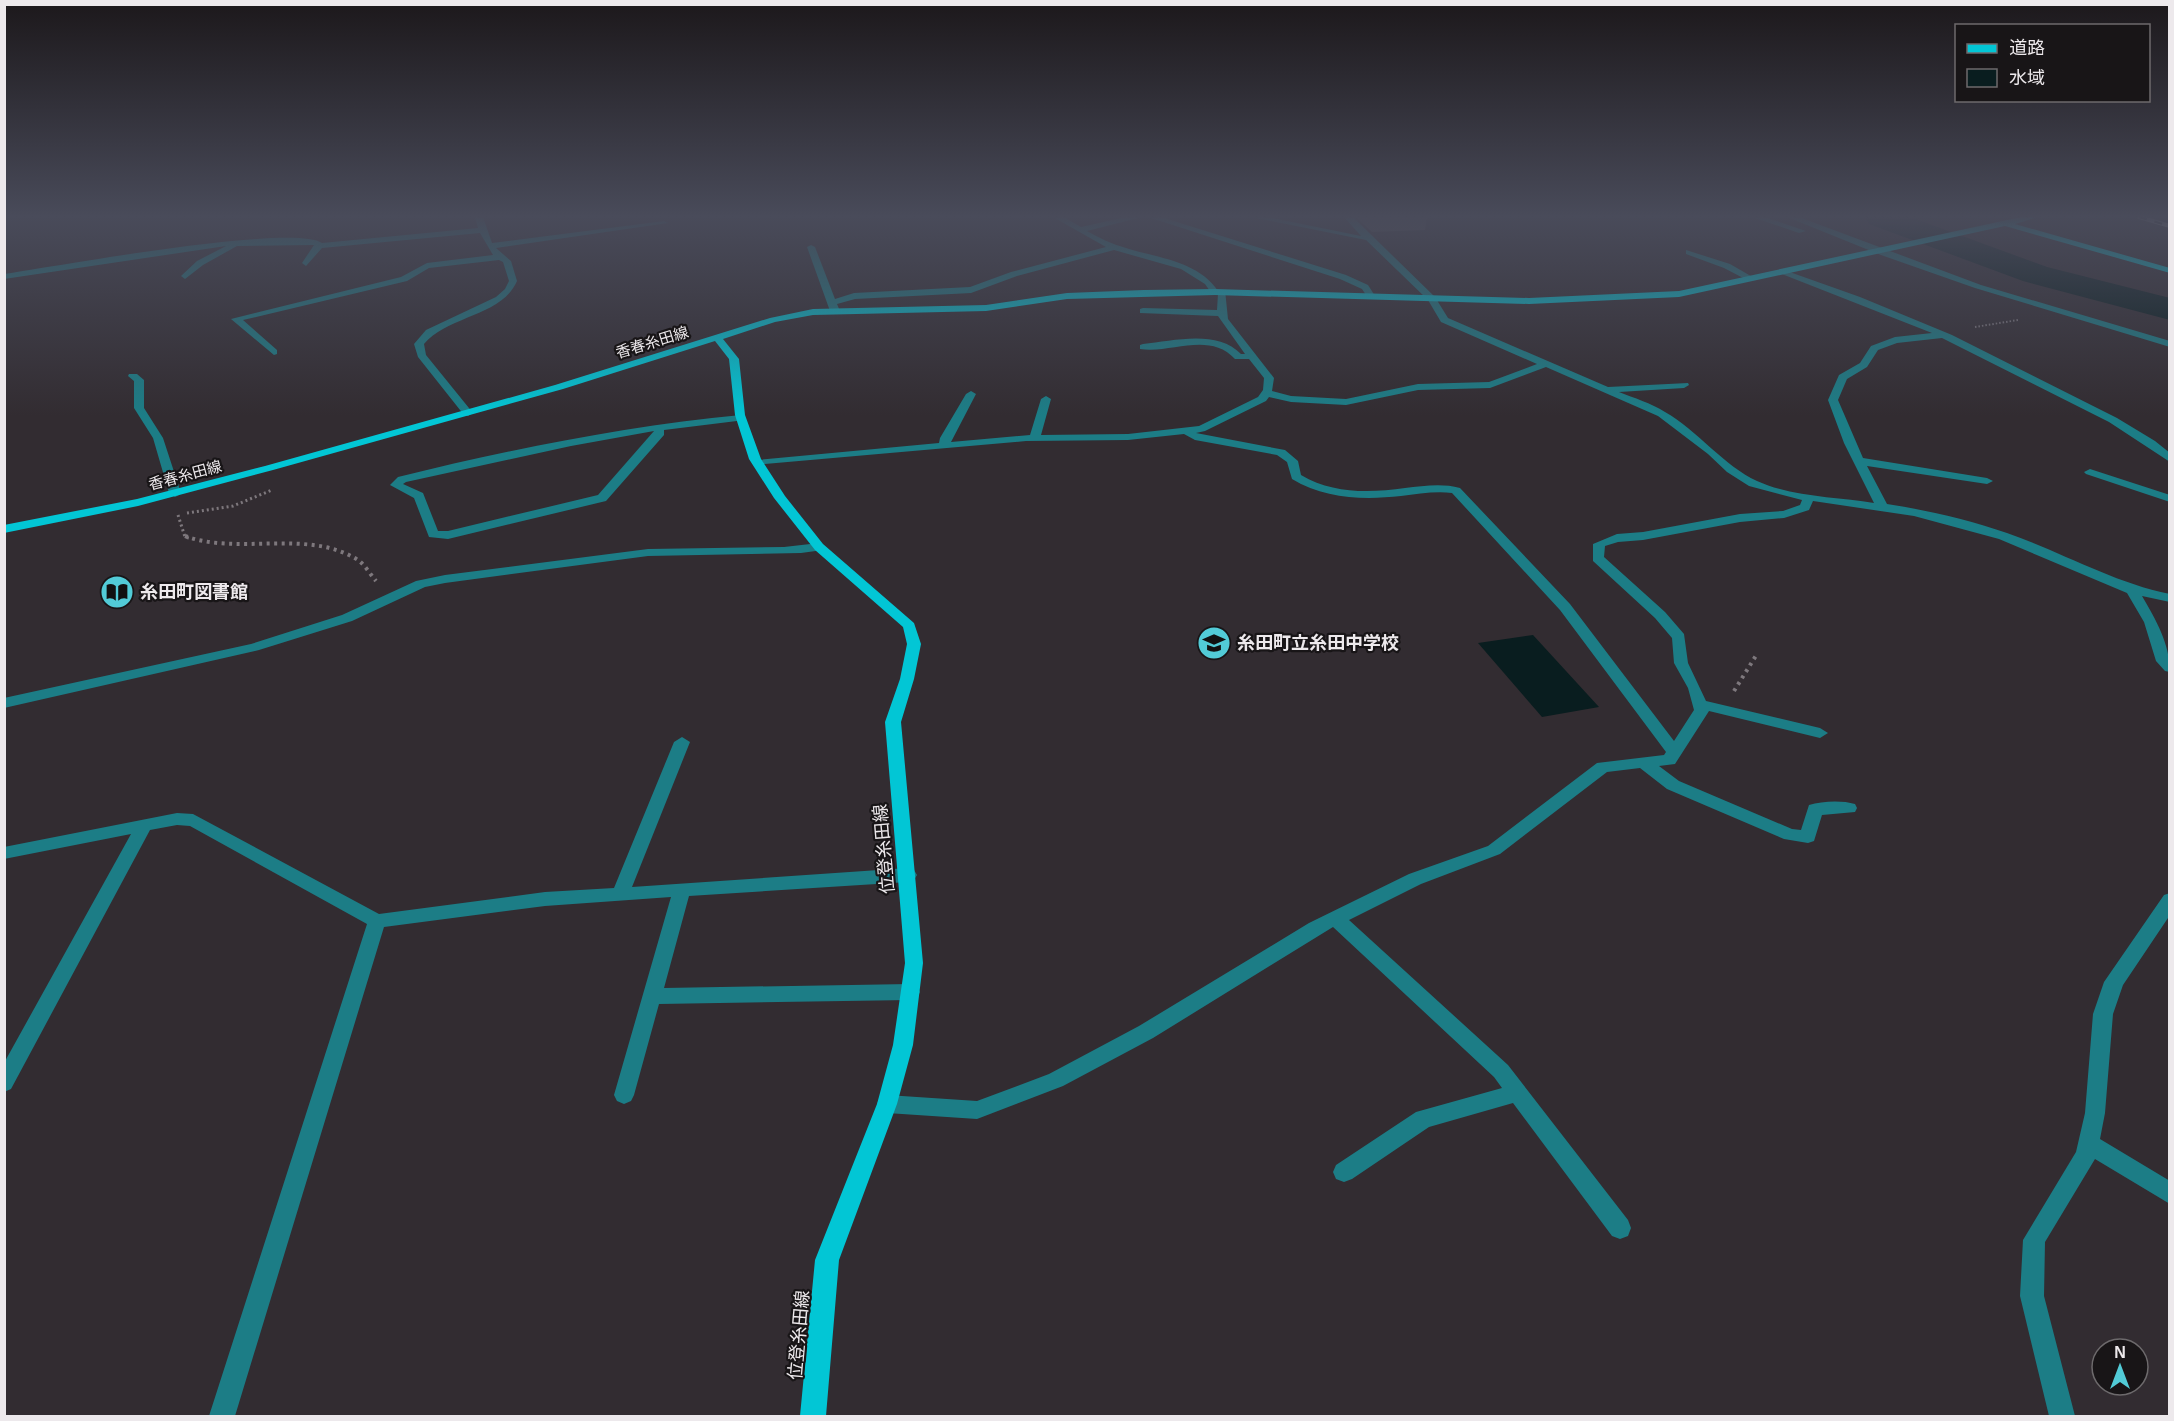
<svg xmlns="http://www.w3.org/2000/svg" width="2174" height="1421" font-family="Helvetica,'Noto Sans JP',sans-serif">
	<rect width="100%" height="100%" fill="#322c31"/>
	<path fill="#091d1f" d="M1533,635L1599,707L1542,717L1478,643Z"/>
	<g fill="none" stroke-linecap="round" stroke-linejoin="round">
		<path fill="#091d1f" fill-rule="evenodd" d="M1865,217H1910L2047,267L2170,298V320L2023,281L1869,224Z"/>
		<path stroke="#7e787d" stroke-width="2" stroke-dasharray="1.5 2" stroke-linecap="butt" d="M1975,327L2018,320"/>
		<path stroke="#7e787d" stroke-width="3" stroke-dasharray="2 3" stroke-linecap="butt" d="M187,513L233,506L272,490
			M178,515L185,537L189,538"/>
		<path stroke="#7e787d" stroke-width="4" stroke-dasharray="3 4.5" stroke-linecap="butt" d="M185,536C239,556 307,528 358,560C365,565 370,574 376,581
			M1734,691L1757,654"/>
		<path fill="#1c7d86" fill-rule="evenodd" d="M475,217H483L492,243L664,221L668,223L496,248L511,261L517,281C501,317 448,315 424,344L426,355L473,413L468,416L464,415L418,357L414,344L426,330L496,297L505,289L509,281L503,262L499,260L429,268L407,281L243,320L277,350V354L274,355L231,319L401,277L427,263L493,255L480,233L322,248L306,266L302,263L314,245L237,246L203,265L185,279L181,276L197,261L226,246L4,279V274C53,267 292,223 322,243L478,228Z
			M1053,217H1064L1081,227L1126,217H1142L1087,231C1099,238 1112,244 1126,248C1158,258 1198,261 1218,291L1225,290L1228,319L1274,378L1272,391L1291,396L1346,399L1418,384L1489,382L1537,364L1441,322L1428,300L1366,240L1251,217H1268L1361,236L1344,217H1353L1435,297L1448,318L1608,387L1688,383L1689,385L1684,388L1619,392C1634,398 1651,403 1665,412C1697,430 1724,466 1757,481C1792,497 1837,497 1874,503L1844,443L1828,400L1839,375L1860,363L1871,346L1895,337L1932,333L1777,272L1784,270L1860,297L1952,335L2117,418L2155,441L2170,453V462L2109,422L1942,338L1897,343L1878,350L1867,367L1847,379L1838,400L1863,458L1987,478L1993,481L1987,484L1867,466L1887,504C1927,510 1969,520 2007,533C2062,552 2112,582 2170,594V602L2142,596C2156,620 2170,644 2170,672L2165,671L2156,661L2144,622L2127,593L1999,539L1914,516L1813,501L1809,510L1784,518L1740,522L1643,540L1618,542L1605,546L1604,557L1665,612L1684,634L1688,663L1706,701L1820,728L1828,733L1820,738L1709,711L1675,764L1659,766L1679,781L1792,829L1801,830L1809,805C1822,801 1842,800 1855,804L1857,808L1855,812L1822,815L1814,841L1808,843L1784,839L1667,789L1640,768L1607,772L1500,854L1421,884L1349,920L1508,1065L1628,1220L1631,1228L1628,1236L1620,1239L1612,1236L1513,1103L1429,1127L1352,1179L1344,1182L1336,1179L1333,1172L1336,1165L1416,1112L1502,1088L1494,1077L1333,927L1153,1038L1063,1086L977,1119L887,1113L880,1111L877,1104L880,1097L887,1095L977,1101L1049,1074L1139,1026L1309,923L1409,874L1488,846L1597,763L1664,755L1666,752L1560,610L1452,493C1435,491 1418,494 1401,496C1364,500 1325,499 1292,479L1287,462L1277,455L1195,440L1184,434L1128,440L1026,441L754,465V461L758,460L939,443L940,438L966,394L971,391L976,394L951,442L1030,435L1041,399L1046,396L1051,399L1041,435L1128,434L1199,426L1258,397L1263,390L1264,378L1249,359H1235C1209,331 1171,354 1140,349V345L1143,344C1173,341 1217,329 1241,354H1245L1218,316L1140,313V309L1143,308L1217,310L1218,294H1212L1205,284L1181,269L1114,250L1017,276L971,293L855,299L837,304L840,311L835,314L830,311L807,247L811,245L815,247L835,299L854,293L970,287L1011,272L1106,247ZM1546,367L1658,416L1708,454L1727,472L1749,486L1802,500L1800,505L1783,511L1740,514L1643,532L1617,534L1593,544V561L1655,618L1672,638L1674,663L1688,688L1694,710L1674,741L1570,604L1460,488C1442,483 1423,486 1405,488C1370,493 1333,494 1301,475L1298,461L1285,450L1196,433L1205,431L1266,401L1269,397L1291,402L1346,405L1418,390L1490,388Z
			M1148,217H1161L1346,275L1368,285L1375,296L1368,298L1362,289L1340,279Z
			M1752,217H1765L1806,231L1799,233Z
			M1787,217H1799L1981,285L2170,341V347L1975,288L1881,255Z
			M1686,250L1730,264L1756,279L1749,281L1724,268L1686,254Z
			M129,374H137L144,380V408L163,438L181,493L179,495L175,497L169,493L153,438L134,408V381L128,376Z
			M741,415L745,416V420L664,430V435L606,501L448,539L429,537L414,498L390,485L398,477C511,449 626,426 741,415ZM654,431L598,495L448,531H438L423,493L403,484L406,482L571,446Z
			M2090,469L2170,495V502L2086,474L2084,472Z
			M819,543L825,547L823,550L801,553L648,556L445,583L425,587L352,621L259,650L4,708V698L251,644L342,615L416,581L445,575L648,549L784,547Z
			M682,737L690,742L632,887L908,868L914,870L917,875L914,880L908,882L689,896L664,988L910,984L917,986L920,992L917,998L910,1000L659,1004L634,1095L631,1101L624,1104L617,1101L614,1095L671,897L545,906L384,927L235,1416H209L367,924L190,826L177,825L150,830L11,1089L4,1092V1063L131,834L4,859V847L177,813L193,814L379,914L545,892L614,888L674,742Z
			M2170,893V915L2123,985L2113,1014L2105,1113L2100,1139L2170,1181V1204L2095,1159L2045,1242L2044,1296L2075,1416H2049L2020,1296L2023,1240L2076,1152L2085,1113L2093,1014L2104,982L2164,895Z"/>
		<path fill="#02c6d5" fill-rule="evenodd" d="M2021,217H2038L2015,224L2170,268V273L2005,226L1679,297L1529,304L1215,295L1067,299L986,311L813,315L775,322L723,339L739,359L745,415L761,459L785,496L823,544L914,623L921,644L914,679L901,722L923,963L913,1045L897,1104L839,1260L826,1416H800L815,1260L877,1104L893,1045L905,963L885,722L900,679L907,644L903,627L815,550L774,498L749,459L735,415L729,359L715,341L563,389L273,470L138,506L4,533V525L137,499L265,466L555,385L770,318L813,309L986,305L1067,293L1144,290L1215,289L1529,298L1679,291Z"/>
		<defs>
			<path id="rail" d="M2139,217L2170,226"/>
		</defs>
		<use href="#rail" stroke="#c9c5c8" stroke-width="4"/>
		<use href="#rail" stroke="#181517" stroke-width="2" stroke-dasharray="8" stroke-linecap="butt"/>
	</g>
	<path fill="#544e53" d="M1356,217H1427L1425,230L1372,232Z"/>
	<linearGradient id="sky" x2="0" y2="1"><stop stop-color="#1c181b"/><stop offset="0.52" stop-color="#494b5a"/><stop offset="1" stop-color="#494b5a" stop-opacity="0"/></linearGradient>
	<rect width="2174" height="416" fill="url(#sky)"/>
	<defs>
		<symbol id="library-disc" viewBox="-11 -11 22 22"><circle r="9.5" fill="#52cbd7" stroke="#181517"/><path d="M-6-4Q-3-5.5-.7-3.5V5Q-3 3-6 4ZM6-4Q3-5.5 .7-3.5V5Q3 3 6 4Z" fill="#111"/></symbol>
		<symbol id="school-disc" viewBox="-11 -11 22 22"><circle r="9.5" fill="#52cbd7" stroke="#181517"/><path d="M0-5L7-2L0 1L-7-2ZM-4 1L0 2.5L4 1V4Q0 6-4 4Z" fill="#111"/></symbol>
	</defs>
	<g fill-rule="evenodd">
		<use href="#library-disc" x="98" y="573" width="38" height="38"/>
		<use href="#school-disc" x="1195" y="624" width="38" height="38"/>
	</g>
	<g text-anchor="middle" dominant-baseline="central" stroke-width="4.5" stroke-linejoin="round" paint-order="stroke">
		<g font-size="15" fill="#ede9ec" stroke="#181517">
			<text transform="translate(652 342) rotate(-17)">香春糸田線</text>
			<text transform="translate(185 475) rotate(-15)">香春糸田線</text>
		</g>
		<g font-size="18" font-weight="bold" fill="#ede9ec" stroke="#181517" text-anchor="start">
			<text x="140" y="592">糸田町図書館</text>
			<text x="1237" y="643">糸田町立糸田中学校</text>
		</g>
		<g font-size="18" fill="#ede9ec" stroke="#181517">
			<text transform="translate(884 849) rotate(-95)">位登糸田線</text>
			<text transform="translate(799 1335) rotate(-85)">位登糸田線</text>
		</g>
	</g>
	<rect width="2174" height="1421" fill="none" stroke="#ede9ec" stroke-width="12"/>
	<rect x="1955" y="24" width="195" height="78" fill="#181517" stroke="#6d6a6c" stroke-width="1.5"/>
	<rect x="1967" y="44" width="30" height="9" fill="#02c6d5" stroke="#6d6a6c" stroke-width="1.5"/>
	<text x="2009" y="54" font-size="18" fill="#ede9ec">道路</text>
	<rect x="1967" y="69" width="30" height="18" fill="#091d1f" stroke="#6d6a6c" stroke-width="1.5"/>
	<text x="2009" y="84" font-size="18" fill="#ede9ec">水域</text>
	<g transform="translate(2120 1367)"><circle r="28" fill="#181517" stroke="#6d6a6c" stroke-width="1.5"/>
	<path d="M0-4.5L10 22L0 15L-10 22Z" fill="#52cbd7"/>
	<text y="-9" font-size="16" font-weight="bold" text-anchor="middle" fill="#ede9ec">N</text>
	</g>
</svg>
